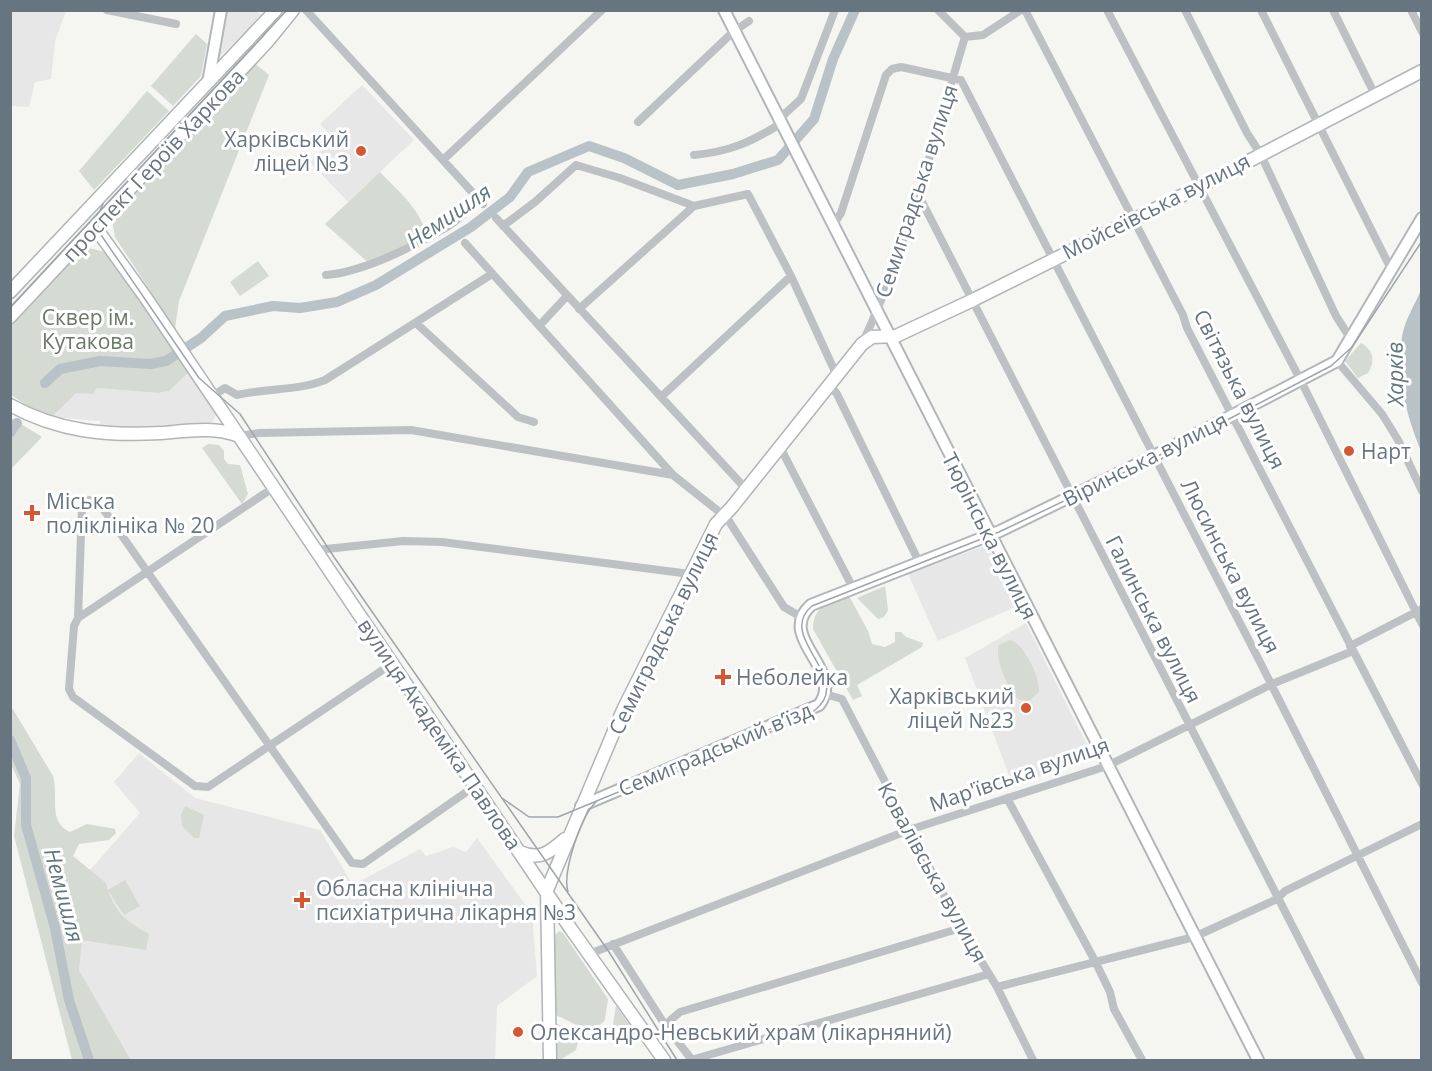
<svg xmlns="http://www.w3.org/2000/svg" width="1432" height="1071" font-family="'Open Sans',sans-serif">
	<rect width="100%" height="100%" fill="#f5f5f2"/>
	<path fill="#e6e7e6" d="M10,11H66L55,41L51,79L35,82L29,107L11,106Z
		M226,11H255L263,15L219,57Z
		M362,85L414,140L348,202L310,162L333,138L320,124Z
		M189,372L217,413L212,422L114,428L100,427V421L52,417L76,392L93,394L97,388L158,393L169,391Z
		M987,545L1017,606L938,641L908,574Z
		M1026,623L1094,759L1013,786L965,658Z
		M139,753L195,798L320,830L353,885L420,849L426,856L453,847L466,852L477,838L532,914L537,976L497,1006L495,1060H131L79,970L76,950L90,870L140,813L114,782Z"/>
	<path fill="#d5dad2" d="M196,34L207,44L201,76L173,106L151,86Z
		M253,62L269,75L179,301L175,329L115,237L112,220Z
		M147,91L169,111L94,190L79,171Z
		M380,172C399,192 421,209 427,237L370,264L325,224Z
		M89,248L105,252L189,372L169,391L158,393L97,388L93,394L76,393L52,417L33,409L11,395L10,326L80,252Z
		M258,261L269,276L240,296L230,282Z
		M1361,343C1373,350 1376,360 1368,373L1358,378L1345,361Z
		M10,417L42,437L11,469H10Z
		M208,444L219,445L224,451V459L228,464L240,465L248,494L242,504L202,448Z
		M885,586L888,610L884,617L878,619L857,598Z
		M848,594L868,631L872,644L885,647L895,642V632H901L906,637L923,643L922,647L857,685L862,696L853,700L813,629C813,606 829,602 848,594Z
		M1010,640C1023,642 1041,679 1039,692L1030,700C1025,701 1021,701 1017,698C1008,690 994,656 999,645Z
		M11,706L53,776C59,796 47,821 70,832L87,824L115,829L116,833L109,840L79,844L73,856L106,883L108,890L125,880L140,906L124,915L108,890C116,915 128,922 149,934L146,950L82,940L79,970L131,1060H72L14,836L20,784L11,764Z
		M185,806L204,815L199,838H194L182,826L181,815Z
		M559,931L563,933L608,999L605,1020C591,1037 572,1022 556,1015L553,948L554,936Z
		M616,1006L640,1040L625,1041L613,1024Z
		M555,1023L576,1032L578,1041L576,1050L560,1060H555Z"/>
	<path fill="#b8c2c7" d="M1421,290V451C1406,414 1393,368 1404,328C1408,315 1416,302 1421,290Z"/>
	<g fill="none" stroke-linecap="round" stroke-linejoin="round">
		<path stroke="#b8c2c7" stroke-width="10" d="M45,383L60,369L100,361L151,364L166,361L201,338L225,316L273,306L300,308L337,302L376,285L471,227L510,197L528,172L589,146L624,158L678,185L733,174L778,160L814,119L833,59L855,10
			M10,433L17,423
			M10,740L26,778V825L55,928L69,1000L89,1060"/>
		<defs>
			<path id="secondary" d="M724,10L1258,1060
				M208,83L221,10
				M581,806L819,705C846,669 775,638 811,605L1000,531L1154,456L1337,361L1422,218"/>
			<path id="primary" d="M95,227L146,298L571,929L664,1060
				M10,292L276,10
				M10,317L267,42L293,10
				M10,405C59,432 107,436 161,433C187,431 214,426 239,436
				M520,852C540,861 550,852 565,839
				M550,1060L547,890L623,710L716,524L732,507L862,344L872,337L896,336L973,300L1199,187L1422,71"/>
		</defs>
		<use href="#secondary" stroke="#b2b6ba" stroke-width="14"/>
		<use href="#primary" stroke="#b0b5b8" stroke-width="15"/>
		<path stroke="#bdc1c4" stroke-width="8" d="M107,10L176,24
			M306,10L483,204
			M938,10L965,37
			M1025,10L1183,315L1187,328L1422,784
			M1107,10L1300,379L1422,624
			M1185,10L1247,133L1260,153L1336,316L1350,338
			M1261,10L1391,269
			M1333,10L1375,95
			M1411,10L1422,32
			M965,37L983,35L1021,10
			M778,120L801,99L835,10
			M638,122L733,32L749,21
			M694,155C729,152 751,142 780,124
			M443,160L602,10
			M918,194L1361,1060
			M496,218L746,489
			M834,224L841,213L886,75L892,69L901,67L961,80L1260,662L1422,983
			M503,226L535,202L576,165L620,178L694,206
			M465,243L673,475L727,518L784,607L801,617
			M326,275C363,272 415,246 447,227C459,220 469,209 478,198
			M579,309L694,206L748,194L791,276L837,376
			M416,323L518,417L534,422
			M539,326L567,296
			M863,342C908,245 934,139 965,37
			M1337,361L1382,414L1398,440L1422,491
			M830,385L837,394L919,562
			M212,396L225,388L237,395C267,388 297,391 325,380L492,274
			M661,397L791,276
			M239,436L259,433L411,430L673,475
			M780,447L853,588
			M316,550L403,541L442,542L690,574
			M78,618L273,488
			M1350,646L1422,609
			M393,663L208,787L195,786L73,697L69,689L74,626L78,618L82,507L89,500L99,503L352,863L363,864L475,786
			M825,694L842,699L961,928L997,987L1033,1060
			M1007,798L1095,961L1110,992L1114,1009L1142,1060
			M613,944L665,1025L692,1060
			M589,954L909,830L1107,766L1272,684L1353,651
			M997,987L1194,937L1277,899L1285,891L1422,824
			M665,1025L680,1012L961,928
			M691,1060L989,974"/>
		<use href="#secondary" stroke="#fff" stroke-width="10"/>
		<use href="#primary" stroke="#fff" stroke-width="12"/>
		<path stroke="#9fa5aa" stroke-width="1.5" d="M103,204L96,219L99,232L199,378L240,414L334,557L609,952L677,1060
			M10,308L287,10
			M502,798L529,817H558L814,711C857,678 774,638 812,606L999,532L1152,459L1331,366L1352,347L1422,241
			M568,892C562,872 581,815 597,801"/>
	</g>
	<g fill="#d55832" stroke="#fff" stroke-width="2">
		<circle cx="361" cy="151" r="6"/>
		<circle cx="1349" cy="451" r="6"/>
		<path d="M29 504h6v6h6v6h-6v6h-6v-6h-6v-6h6z"/>
		<path d="M720 668h6v6h6v6h-6v6h-6v-6h-6v-6h6z"/>
		<circle cx="1026" cy="708" r="6"/>
		<path d="M299 891h6v6h6v6h-6v6h-6v-6h-6v-6h6z"/>
		<circle cx="518" cy="1032" r="6"/>
	</g>
	<g text-anchor="middle" dominant-baseline="central" stroke-width="6" stroke-linejoin="round" paint-order="stroke">
		<g font-size="21" fill="#677581" stroke="#fff" text-anchor="start">
			<text x="349" y="139" text-anchor="end">Харківський<tspan x="349" dy="24">ліцей №3</tspan></text>
			<text x="1361" y="451">Нарт</text>
			<text x="46" y="501">Міська<tspan x="46" dy="24">поліклініка № 20</tspan></text>
			<text x="736" y="677">Неболейка</text>
			<text x="1014" y="696" text-anchor="end">Харківський<tspan x="1014" dy="24">ліцей №23</tspan></text>
			<text x="316" y="888">Обласна клінічна<tspan x="316" dy="24">психіатрична лікарня №3</tspan></text>
			<text x="530" y="1032">Олександро-Невський храм (лікарняний)</text>
		</g>
		<g font-size="21" fill="#677581" stroke="#fff">
			<text transform="translate(153 165) rotate(-47)">проспект Героїв Харкова</text>
			<text transform="translate(916 191) rotate(-72)">Семиградська вулиця</text>
			<text transform="translate(1156 206) rotate(-27)">Мойсеївська вулиця</text>
			<text transform="translate(1240 389) rotate(63)">Світязька вулиця</text>
			<text transform="translate(1145 459) rotate(-27)">Віринська вулиця</text>
			<text transform="translate(990 536) rotate(63)">Тюрінська вулиця</text>
			<text transform="translate(1231 566) rotate(63)">Люсинська вулиця</text>
			<text transform="translate(1154 619) rotate(63)">Галинська вулиця</text>
			<text transform="translate(663 633) rotate(-64)">Семиградська вулиця</text>
			<text transform="translate(440 734) rotate(56)">вулиця Академіка Павлова</text>
			<text transform="translate(715 749) rotate(-23)">Семиградський в’їзд</text>
			<text transform="translate(1019 774) rotate(-19)">Мар'ївська вулиця</text>
			<text transform="translate(933 872) rotate(61)">Ковалівська вулиця</text>
		</g>
		<g font-size="21" fill="#697965" stroke="#fff">
			<text x="88" y="317">Сквер ім.<tspan x="88" dy="24">Кутакова</tspan></text>
		</g>
		<g font-size="22" font-style="italic" fill="#63777e" stroke="#fff">
			<text transform="translate(448 215) rotate(-34)">Немишля</text>
			<text transform="translate(1394 374) rotate(-91)">Харків</text>
			<text transform="translate(65 895) rotate(75)">Немишля</text>
		</g>
	</g>
	<rect width="1432" height="1071" fill="none" stroke="#677581" stroke-width="24"/>
</svg>
